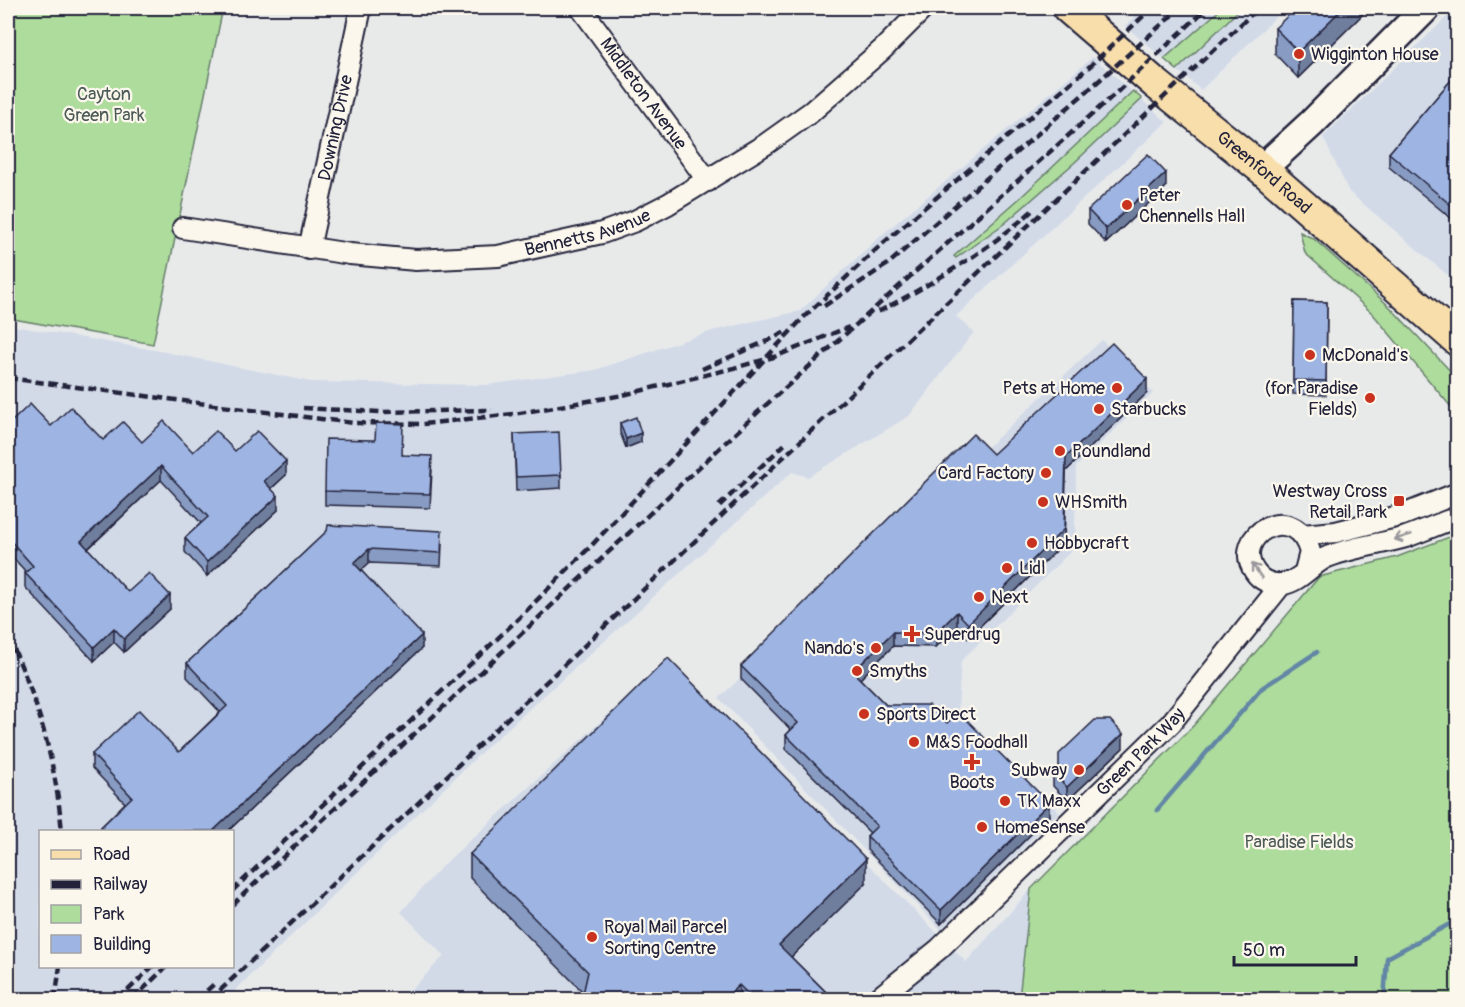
<svg xmlns="http://www.w3.org/2000/svg" width="1465" height="1007" font-family="Pangolin,sans-serif">
	<rect width="100%" height="100%" fill="#e8eaea"/>
	<filter id="ink" filterUnits="userSpaceOnUse"><feTurbulence type="fractalNoise" baseFrequency=".0167" numOctaves="2"/><feDisplacementMap in="SourceGraphic" scale="12" xChannelSelector="R" yChannelSelector="G"/><feConvolveMatrix kernelMatrix="1 2 1 2 8 2 1 2 1" color-interpolation-filters="sRGB"/></filter>
	<g filter="url(#ink)">
		<path fill="#d2dae8" fill-rule="evenodd" d="M1143,8H1285L1201,90L1125,26Z
			M1456,8H1457V283L1349,192L1323,137Z
			M1093,57L1167,122L956,316L974,332L909,416L808,477L792,472L486,748L226,999H8V325L160,351L311,382L487,385L595,370L712,331L800,311L877,239ZM40,832H232V966H40Z
			M1102,340L1153,393L1076,467L1075,547L961,661L958,710L1059,812L941,930L719,698Z
			M666,662L966,962L1031,889L1019,999L401,1000L444,956L401,912L442,866Z"/>
		<path fill="#addc9c" stroke="#687f6c" stroke-width="1.5" d="M8,8H223L153,344L8,318Z
			M1222,8H1241L1177,70L1164,59Z
			M1133,91L1142,99L1074,163L1005,223L956,258L954,256L1020,198Z
			M1300,232L1314,239L1389,306L1457,378V414L1372,313L1305,253Z
			M1457,534V999H1019L1031,889L1194,725L1319,577L1397,557Z"/>
		<g fill="none" stroke-linecap="round" stroke-linejoin="round">
			<path stroke="#6286a5" stroke-width="4.5" d="M1157,810L1262,688L1317,652
				M1384,1000L1387,958L1457,920"/>
			<defs>
				<g id="street">
					<path id="s1" d="M581,8L708,181"/>
					<path id="s2" d="M183,228L350,254L416,260L498,256L602,233L635,221L668,204L766,144L811,112L883,49L924,8"/>
					<path id="s3" d="M309,249L361,8"/>
					<path d="M1302,535L1336,532L1403,515L1458,493"/>
					<path d="M1305,571L1310,552C1295,498 1229,535 1255,572C1261,581 1272,585 1283,584C1299,582 1311,565 1325,558C1347,548 1382,544 1406,537C1423,531 1440,523 1458,517"/>
					<path id="s4" d="M876,1000L939,949L1171,723L1281,585"/>
				</g>
				<path id="secondary" d="M1262,169L1312,123L1426,8"/>
				<g id="primary">
					<path id="s5" d="M1068,8L1155,83L1262,169L1458,341"/>
				</g>
			</defs>
			<use href="#street" stroke="#22223b" stroke-width="24"/>
			<use href="#secondary" stroke="#22223b" stroke-width="32"/>
			<use href="#primary" stroke="#22223b" stroke-width="34"/>
			<use href="#street" stroke="#fbf7ec" stroke-width="20"/>
			<use href="#secondary" stroke="#fbf7ec" stroke-width="27"/>
			<use href="#primary" stroke="#f8deab" stroke-width="30"/>
			<path stroke="#22223b" stroke-width="4.5" stroke-dasharray="9 4.5" stroke-linecap="butt" d="M824,306L888,264L1102,78L1180,8
				M878,312C933,283 986,252 1033,210
				M702,369L774,338L784,332
				M8,378L305,417L354,423L423,424L514,414L623,395L734,368L774,357L849,327
				M303,408L381,412L492,410
				M719,506L786,443
				M8,637C38,698 56,764 62,832
				M232,891L519,618L592,545L804,317L881,245L1090,66L1152,8
				M232,905L757,413L1116,93L1207,8
				M55,1000L60,966
				M118,1000L153,966
				M132,1000L167,966
				M197,1000L215,983
				M210,1000L1258,8"/>
		</g>
		<path fill="#889bc2" stroke="#22223b" stroke-width="1.5" d="M1362,8V15L1298,78L1275,54V28Z
			M1458,72V224L1389,167V153Z
			M1166,187L1106,243L1088,224V210Z
			M1294,301L1327,302L1326,395L1293,394Z
			M1147,393L1066,471L1064,543L968,638L957,626L936,647L893,646L860,679L886,705L947,723L1049,816L941,924L867,850V836L870,833L786,749V735L791,730L741,679V666L993,454Z
			M620,423L641,442L626,448L620,432Z
			M8,425L51,426L103,440L142,442L193,452L286,475L271,489L278,510L207,576L185,552V538L201,523L161,480L88,549L128,592L170,609L124,652L114,642L94,661L25,587V573L26,572L8,552Z
			M514,434L561,475V488L516,491Z
			M403,455L432,470L430,508L325,505V491Z
			M327,531L442,544L441,566L369,563L361,570L422,648L228,831H101V827L125,803L92,768V754L179,752L220,712L187,677V663Z
			M1123,748L1067,801L1053,786V773L1059,767Z
			M470,854L866,883L791,957L833,999H583V992L470,878Z"/>
		<path fill="#6f7e9e" stroke="#22223b" stroke-width="1.5" d="M1343,8H1362V15L1298,78V52Z
			M1166,173V187L1106,243V229Z
			M1147,379V393L1066,471L1064,543L968,638V624L1066,457Z
			M641,433V442L626,448V439Z
			M286,461V475L264,495V481Z
			M161,466V480L81,555V541Z
			M278,496V510L207,576V562Z
			M369,549V563L354,577V563Z
			M170,595V609L124,652V639Z
			M957,612V626L936,647V633Z
			M114,628V642L94,661V647Z
			M893,632V646L853,686V672Z
			M422,635V648L228,831H213Z
			M1123,734V748L1067,801V787Z
			M1049,803V816L941,924V910Z
			M866,859V883L779,969V945Z
			M739,985V999H724Z"/>
		<path fill="#9eb4e2" stroke="#22223b" stroke-width="1.5" d="M1296,8H1343L1298,52L1275,28Z
			M1458,72V211L1389,153Z
			M1148,154L1166,173L1106,229L1088,210Z
			M1294,301L1327,302L1326,381L1293,380Z
			M1112,343L1147,379L1066,457L1064,529L968,624L957,612L936,633L893,632L853,672L886,705H929L947,723L959,712L1049,803L941,910L867,836L877,826L786,735L798,723L741,666L973,434L993,454Z
			M30,404L51,426L71,407L103,440L123,422L142,442L164,421L193,452L216,431L235,451L257,431L286,461L264,481L278,496L207,562L185,538L208,517L161,466L81,541L128,592L149,573L170,595L124,639L114,628L94,647L25,573L33,566L8,538V425Z
			M636,417L641,433L626,439L620,423Z
			M376,423L403,424L402,455L432,456L430,494L325,491L326,439L375,440Z
			M559,432L561,475L516,477L514,434Z
			M328,525L442,531L441,553L369,549L354,563L422,635L213,831H105L101,827L132,797L92,754L139,710L179,752L227,706L187,663L327,531Z
			M668,658L866,859L779,945L833,999H753L739,985L724,999H588L583,994L588,972L470,854Z
			M1095,720H1110L1123,734L1067,787L1053,773L1059,767V754Z"/>
		<defs><path id="oneway-shaft" d="M-6 0H5M1.5-3L5.5 0L1.5 3" fill="none" stroke-width="1.6" stroke-linecap="round" stroke-linejoin="round" transform="scale(1.5)"/></defs>
		<g stroke="#99979c">
			<use href="#oneway-shaft" transform="translate(1403 537) rotate(163)"/>
			<use href="#oneway-shaft" transform="translate(1257 571) rotate(-125)"/>
		</g>
	</g>
	<g fill="#c8321e" stroke="#fbf7ec" stroke-width="2">
		<circle cx="1299" cy="54" r="6"/>
		<circle cx="1127" cy="205" r="6"/>
		<circle cx="1310" cy="355" r="6"/>
		<circle cx="1117" cy="388" r="6"/>
		<circle cx="1370" cy="398" r="6"/>
		<circle cx="1099" cy="409" r="6"/>
		<circle cx="1060" cy="451" r="6"/>
		<circle cx="1046" cy="473" r="6"/>
		<rect x="1393" y="495" width="12" height="12" rx="3"/>
		<circle cx="1043" cy="502" r="6"/>
		<circle cx="1032" cy="543" r="6"/>
		<circle cx="1007" cy="568" r="6"/>
		<circle cx="979" cy="597" r="6"/>
		<path d="M909 625h6v6h6v6h-6v6h-6v-6h-6v-6h6z"/>
		<circle cx="876" cy="648" r="6"/>
		<circle cx="857" cy="671" r="6"/>
		<circle cx="864" cy="714" r="6"/>
		<circle cx="914" cy="742" r="6"/>
		<path d="M969 753h6v6h6v6h-6v6h-6v-6h-6v-6h6z"/>
		<circle cx="1079" cy="770" r="6"/>
		<circle cx="1005" cy="801" r="6"/>
		<circle cx="982" cy="827" r="6"/>
		<circle cx="592" cy="937" r="6"/>
	</g>
	<g text-anchor="middle" dominant-baseline="central" stroke-width="4.5" stroke-linejoin="round" paint-order="stroke">
		<g font-size="18" fill="#22223b" stroke="#fbf7ec" text-anchor="start">
			<text x="1311" y="54">Wigginton House</text>
			<text x="1139" y="195">Peter<tspan x="1139" dy="21">Chennells Hall</tspan></text>
			<text x="1322" y="355">McDonald's</text>
			<text x="1105" y="388" text-anchor="end">Pets at Home</text>
			<text x="1358" y="388" text-anchor="end">(for Paradise<tspan x="1358" dy="21">Fields)</tspan></text>
			<text x="1111" y="409">Starbucks</text>
			<text x="1072" y="451">Poundland</text>
			<text x="1034" y="473" text-anchor="end">Card Factory</text>
			<text x="1387" y="491" text-anchor="end">Westway Cross<tspan x="1387" dy="21">Retail Park</tspan></text>
			<text x="1055" y="502">WHSmith</text>
			<text x="1044" y="543">Hobbycraft</text>
			<text x="1019" y="568">Lidl</text>
			<text x="991" y="597">Next</text>
			<text x="924" y="634">Superdrug</text>
			<text x="864" y="648" text-anchor="end">Nando's</text>
			<text x="869" y="671">Smyths</text>
			<text x="876" y="714">Sports Direct</text>
			<text x="926" y="742">M&amp;S Foodhall</text>
			<text x="1067" y="770" text-anchor="end">Subway</text>
			<text x="972" y="782" text-anchor="middle">Boots</text>
			<text x="1017" y="801">TK Maxx</text>
			<text x="994" y="827">HomeSense</text>
			<text x="604" y="927">Royal Mail Parcel<tspan x="604" dy="21">Sorting Centre</tspan></text>
		</g>
		<g font-size="18" fill="#4c5a58" stroke="#fbf7ec">
			<text x="104" y="94">Cayton<tspan x="104" dy="21">Green Park</tspan></text>
			<text x="1299" y="842">Paradise Fields</text>
		</g>
		<g font-size="18" fill="#22223b" stroke="#fbf7ec">
			<text stroke="none"><textPath href="#s1" startOffset="106">Middleton Avenue</textPath></text>
			<text stroke="none"><textPath href="#s3" startOffset="124">Downing Drive</textPath></text>
			<text stroke="none"><textPath href="#s5" startOffset="256">Greenford Road</textPath></text>
			<text stroke="none"><textPath href="#s2" startOffset="410">Bennetts Avenue</textPath></text>
			<text stroke="none"><textPath href="#s4" startOffset="363">Green Park Way</textPath></text>
		</g>
	</g>
	<rect width="1465" height="1007" fill="none" stroke="#fbf7ec" stroke-width="30"/>
	<rect x="15" y="15" width="1435" height="977" fill="none" stroke="#22223b" stroke-width="2" filter="url(#ink)"/>
	<rect x="39" y="830" width="195" height="138" fill="#fbf7ec" stroke="#a4a2a5" stroke-width="1.5"/>
	<rect x="51" y="850" width="30" height="9" fill="#f8deab" stroke="#a4a2a5" stroke-width="1.5"/>
	<text x="93" y="860" font-size="18" fill="#22223b">Road</text>
	<rect x="51" y="880" width="30" height="9" fill="#22223b" stroke="#a4a2a5" stroke-width="1.5"/>
	<text x="93" y="890" font-size="18" fill="#22223b">Railway</text>
	<rect x="51" y="905" width="30" height="18" fill="#addc9c" stroke="#a4a2a5" stroke-width="1.5"/>
	<text x="93" y="920" font-size="18" fill="#22223b">Park</text>
	<rect x="51" y="935" width="30" height="18" fill="#9eb4e2" stroke="#a4a2a5" stroke-width="1.5"/>
	<text x="93" y="950" font-size="18" fill="#22223b">Building</text>
	<path d="M1234 956v9h122v-9" fill="none" stroke="#22223b" stroke-width="3"/>
	<text x="1243" y="956" font-size="18" fill="#22223b" stroke="#fbf7ec" stroke-width="4.5" paint-order="stroke">50 m</text>
</svg>
